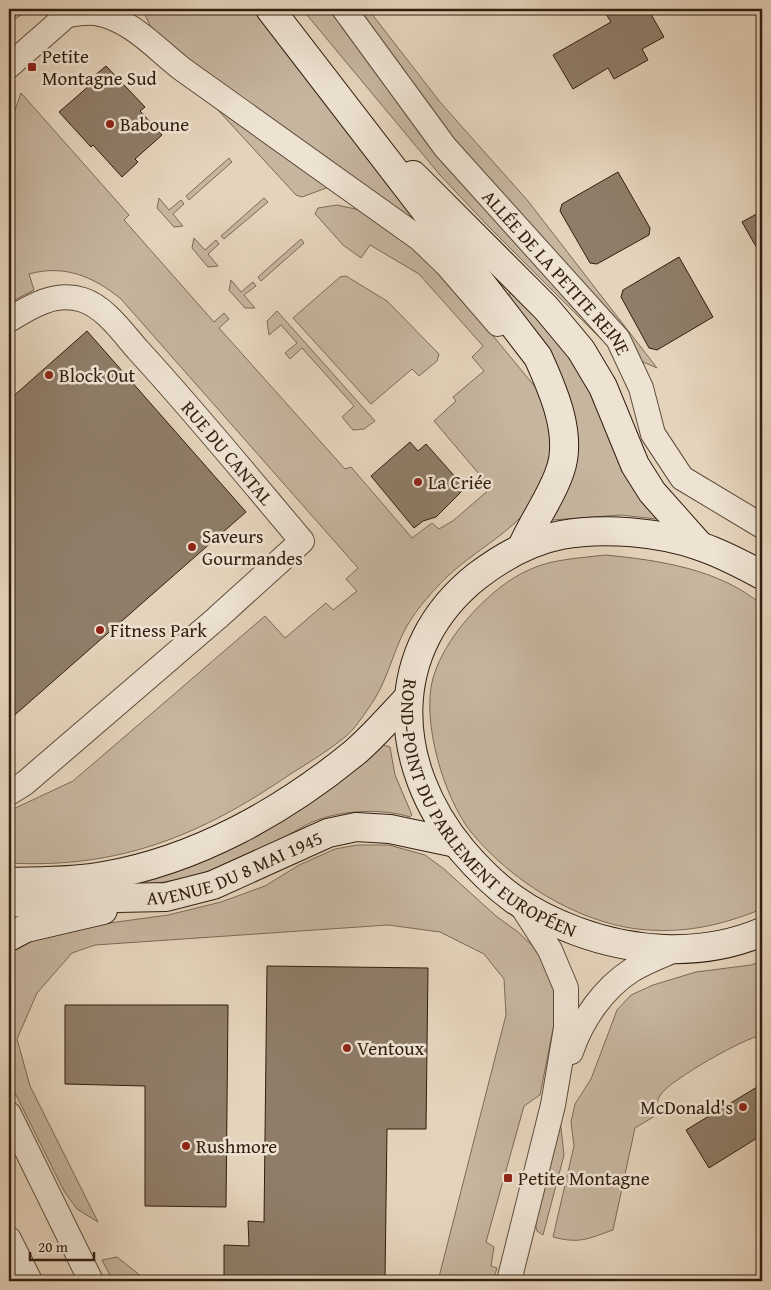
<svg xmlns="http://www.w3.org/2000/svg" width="771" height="1290" font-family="'Gentium Book Plus',serif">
	<rect width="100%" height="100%" fill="#e5d4bc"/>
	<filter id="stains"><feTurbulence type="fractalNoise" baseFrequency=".004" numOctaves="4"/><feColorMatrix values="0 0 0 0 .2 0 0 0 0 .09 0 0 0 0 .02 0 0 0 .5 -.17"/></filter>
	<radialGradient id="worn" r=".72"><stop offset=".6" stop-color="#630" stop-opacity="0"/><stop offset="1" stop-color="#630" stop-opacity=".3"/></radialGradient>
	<path fill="#c6b59f" stroke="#7c6a57" d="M9,9H30L9,23Z
		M149,9H252L430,231L425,236L165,44L151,27L144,13Z
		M302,9H368L440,102L528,201L657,368L610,348L488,226L440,175Z
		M21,93L129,215L124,220L214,322L224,313L229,319L219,328L345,469L351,467L412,538L432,523L439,529L454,520L491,488L434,421L456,401L453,397L484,371L472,357L483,346L419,274L370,245L361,258L343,245L318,217L315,214L318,208L337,205L360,210L412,246L438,269L536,388C550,409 552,424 551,448C547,525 480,539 436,588C422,603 408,621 400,640C390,663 385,685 370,706C363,716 355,729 345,737C328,751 308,763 289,775C200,836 118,869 9,863V811L73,781L265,616L285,638L326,603L333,610L357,591L346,579L358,568L121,299C94,277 65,264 29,274L34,290L9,303V119L14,113Z
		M205,96L329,187L302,197L296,195Z
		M229,158L232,162L189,200L186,196Z
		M159,198L169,210L181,200L184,204L173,214L183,226L174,227L157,208Z
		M264,198L268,202L224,239L221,236Z
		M194,238L205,250L216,240L219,244L208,254L218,266L208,267L192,248Z
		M301,239L304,243L261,281L258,277Z
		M346,276L387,301L439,354L437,361L419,376L412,369L371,404L293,318L340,277Z
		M231,280L241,292L253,282L256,286L244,295L255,308H245L229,290Z
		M517,292L574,360L659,514L656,519L621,515L552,520L572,446L506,301L510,293Z
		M277,311L375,421L364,429L353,430L342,417L354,406L302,348L290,359L285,353L297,343L281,325L269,335L267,321Z
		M605,555C658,560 720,569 762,605V909C719,926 684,934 637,929C575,921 510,880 471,832C444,798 421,721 433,678C440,655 453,635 469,617C486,598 507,579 531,569C553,559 581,558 605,555Z
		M383,745L390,747L395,775L412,815L410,817C381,808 341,810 312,822C295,830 279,842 262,850C218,871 172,885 122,886C196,869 250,840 313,798C338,782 363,767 383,745Z
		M357,845H389L425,855L444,869L496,916L518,932L538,951L555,990L554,1024L540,1095L524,1106L486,1242L494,1247L491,1266L497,1268L493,1281H438L506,1015L504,979L484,954L440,932L388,925L95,945L72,953L37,993L17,1039L30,1086L98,1222L77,1209L64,1191L9,1081V950L58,930L168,915L221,902L265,886L299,865L335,849Z
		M762,961V1035C744,1038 672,1079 661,1094C657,1099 656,1109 655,1116L635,1128L613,1230C587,1239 580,1244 553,1237L574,1146L571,1122L575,1104L591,1079L617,1010L631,995L653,985L696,972L751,965Z
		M560,1119L564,1155L543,1235L537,1231L535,1222Z
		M117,1257L141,1276L143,1281H113L102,1260Z"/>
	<path fill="#8f7d69" stroke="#311e0f" d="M603,9H648L664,37L642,49L648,60L614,79L608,68L573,89L553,55L611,22Z
		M106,66L145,107L140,111L162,135L135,159L138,162L122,177L93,145L91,147L59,112L90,85L87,82Z
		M618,172L650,228L649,235L597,264L590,263L560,211L562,204Z
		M762,211V257L742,222Z
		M679,257L713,317L657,350L649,348L621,297L623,290Z
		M87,331L246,512L9,720V400Z
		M410,442L418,451L426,444L465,488L436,517L423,521L414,528L371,476Z
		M267,966L428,968L426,1129H387L385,1281H224V1245L249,1246L248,1221L264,1222Z
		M65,1005H228L226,1207L145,1206V1086L65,1084Z
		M762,1084V1135L709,1168L686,1130Z"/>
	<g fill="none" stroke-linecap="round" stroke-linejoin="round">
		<defs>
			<g id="street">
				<path id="s1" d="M344,9L445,147L618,339L641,388L653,434L682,478L762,526"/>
				<path d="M67,15C76,14 86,12 95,13C131,19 155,48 182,69L420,239L446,264L498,324"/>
				<path d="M9,66L74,9"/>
				<path id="s2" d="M9,320C31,306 56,291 83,300C105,307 123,333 138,350C195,412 248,477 302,541L217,618L25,783L9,793"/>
				<path d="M571,1052C582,1019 603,989 632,970C645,962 661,956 675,950"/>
				<path d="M9,1114L91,1281"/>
				<path d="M9,1239L30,1281"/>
				<path d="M509,1281L553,1105L566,1028V988L550,950L523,908"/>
			</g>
			<g id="secondary">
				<path d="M270,9L538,357C553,390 573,435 560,471C551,498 533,521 522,547"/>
				<path d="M413,175L546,308L581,350L603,387L635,465L652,492L700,546"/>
				<path id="s3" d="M762,575C743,565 723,554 702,547C662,532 603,527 561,535C530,541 502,557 477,576C385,649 391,765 462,850C496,890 527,913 576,931C635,953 703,957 762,932"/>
				<path d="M9,882C40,881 73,882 104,876C196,860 282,812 354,753C373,737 390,717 407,699"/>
				<path id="s4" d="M9,903L68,899L166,897L213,885L328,833L356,827L390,829L456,843"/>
				<path d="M9,937L26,928L103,910"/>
			</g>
		</defs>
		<use href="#street" stroke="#5e4c3a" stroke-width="26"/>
		<use href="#secondary" stroke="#311e0f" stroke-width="30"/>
		<use href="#street" stroke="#eee3d3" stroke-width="24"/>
		<use href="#secondary" stroke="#eee3d3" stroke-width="28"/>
	</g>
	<g fill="#8f2418" stroke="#eee3d3" stroke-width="2">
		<rect x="27" y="62" width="10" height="10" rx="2.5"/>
		<circle cx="110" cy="124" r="5"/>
		<circle cx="49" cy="375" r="5"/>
		<circle cx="418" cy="482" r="5"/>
		<circle cx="192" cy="547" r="5"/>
		<circle cx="100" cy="630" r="5"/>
		<circle cx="347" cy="1048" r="5"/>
		<circle cx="743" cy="1107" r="5"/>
		<circle cx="186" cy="1146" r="5"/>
		<rect x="503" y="1173" width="10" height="10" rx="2.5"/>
	</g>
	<g text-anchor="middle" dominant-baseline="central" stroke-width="5" stroke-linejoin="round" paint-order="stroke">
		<g font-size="19" fill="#311e0f" stroke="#eee3d3" text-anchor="start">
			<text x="42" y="56">Petite<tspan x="42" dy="22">Montagne Sud</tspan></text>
			<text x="120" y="124">Baboune</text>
			<text x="59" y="375">Block Out</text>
			<text x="428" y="482">La Criée</text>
			<text x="202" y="536">Saveurs<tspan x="202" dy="22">Gourmandes</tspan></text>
			<text x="110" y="630">Fitness Park</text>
			<text x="357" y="1048">Ventoux</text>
			<text x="733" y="1107" text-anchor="end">McDonald's</text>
			<text x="196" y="1146">Rushmore</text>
			<text x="518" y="1178">Petite Montagne</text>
		</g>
		<g font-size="19" fill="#311e0f" stroke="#eee3d3">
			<text stroke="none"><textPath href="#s1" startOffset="339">ALLÉE DE LA PETITE REINE</textPath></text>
			<text stroke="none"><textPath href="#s2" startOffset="291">RUE DU CANTAL</textPath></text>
			<text stroke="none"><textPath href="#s3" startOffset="591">ROND-POINT DU PARLEMENT EUROPÉEN</textPath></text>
			<text stroke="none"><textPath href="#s4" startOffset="231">AVENUE DU 8 MAI 1945</textPath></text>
		</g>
	</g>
	<rect width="771" height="1290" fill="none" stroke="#e5d4bc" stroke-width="30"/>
	<rect x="10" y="10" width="751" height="1270" fill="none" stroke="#311e0f" stroke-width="2.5"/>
	<rect x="15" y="15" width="741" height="1260" fill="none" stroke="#311e0f"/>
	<path d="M30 1252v8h64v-8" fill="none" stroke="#311e0f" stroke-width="2.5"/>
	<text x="38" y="1252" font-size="15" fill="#311e0f" stroke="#eee3d3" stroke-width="4" paint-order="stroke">20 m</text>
	<rect width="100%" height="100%" filter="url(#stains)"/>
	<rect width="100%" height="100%" fill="url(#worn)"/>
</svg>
